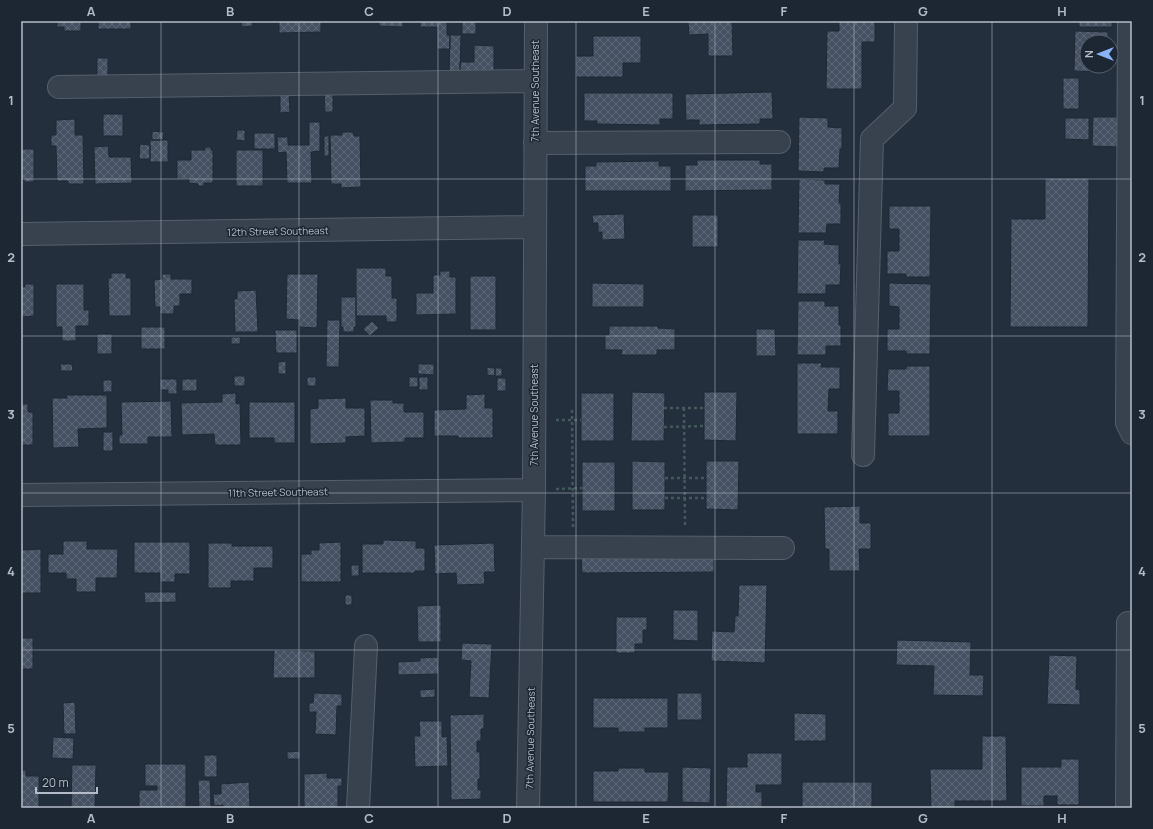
<svg xmlns="http://www.w3.org/2000/svg" width="1153" height="829" font-family="Manrope,sans-serif">
	<defs>
		<pattern id="building-cross-hatch" width="8" height="8" patternUnits="userSpaceOnUse"><rect width="8" height="8" fill="#455162"/><path d="M0 0l8 8M0 8l8-8" fill="none" stroke="#5d6877"/></pattern>
	</defs>
	<rect width="100%" height="100%" fill="#242f3e"/>
	<path fill="url(#building-cross-hatch)" stroke="#1f2835" d="M57,21H76V22H81V31H64V27H57Z
		M98,21H131V29H98Z
		M241,21H252L253,26L242,27Z
		M279,21H321V32L279,33Z
		M379,21H403V27L379,26Z
		M420,21H447V35H450V49H437V27H420Z
		M462,21H476V34H462Z
		M688,21H732L733,56H708V34L689,35Z
		M839,21H875V42H862V89H826L827,31H839Z
		M1079,21H1112V27H1079Z
		M1075,31L1108,32V42H1087V66H1108V72L1074,71Z
		M450,35H461L460,76H449Z
		M593,36H641V63H623V77H576V56H593Z
		M474,45L494,46V73L460,76V62H474Z
		M97,58H108V78H97Z
		M1063,78H1079V109H1063Z
		M324,92H333V112H325Z
		M772,92L773,119H760V124L699,125V120H686L685,94Z
		M584,93H673V119H660V125L597,124V121H584Z
		M280,94H289L290,112L280,113Z
		M103,114H123V136H103Z
		M799,117L828,118V127L842,128V149H840L839,168H824V172L798,171Z
		M1093,117H1119V147L1092,146Z
		M1065,118H1089V140L1065,139Z
		M75,119V135H83L84,184H68V181H57L56,146H51V135H56V120Z
		M309,122H320V151L311,152L312,183H287L286,152L278,153L277,137H288V145H309Z
		M237,130H245V141L236,140Z
		M152,131L164,132L163,140H152Z
		M342,132H353L354,136H360L361,187L341,188V184H331L330,135H342Z
		M254,133H275V149H254Z
		M324,136H329V156H324Z
		M150,140H168V162H150Z
		M140,144L150,145V159H139Z
		M108,146L109,157H131L132,183L95,184L94,147Z
		M205,147H211V150H213V183H204V186H198V184L189,183V179H177V160H191V150H205Z
		M21,149H34V182H24V179H21Z
		M236,150H263V186H236Z
		M697,160H760V164H772V190L685,191V165H697Z
		M659,161V166H671V191H585V166H596V162Z
		M1045,178H1089L1088,327H1010L1011,219H1045Z
		M799,179L825,180V184H840L839,203H841V224H827L826,233H798Z
		M889,206H931L930,277H906V274H887V251H899V229H889Z
		M624,214L625,239L602,240V232H598V223H593L592,215Z
		M692,215H718V247H692Z
		M798,240H825L824,244L839,245V264H841L840,285H826V294H797Z
		M356,268H386V276H392V298H397V322H386V316H356Z
		M440,271H450V277H456V314L416,315V293H433V275H440Z
		M111,273H126V278H131V316H109L108,278H111Z
		M162,274H171V279H192V294H180V306H174V314H160V307H155L154,280L162,279Z
		M287,274H318L317,328L299,327V320L286,319Z
		M470,276H496V330H470Z
		M592,283L644,284V307H592Z
		M889,283L931,284L930,354H906V351H887V329H899V307L889,306Z
		M25,284H34V316L21,317V287H25Z
		M56,284H84V310H89V326H76V341H62V327H56Z
		M256,290L258,332H235L234,299H237V291Z
		M341,297H356V327H354V332H343V327H341Z
		M798,301H825V306H839V325H841V346H826V355H797Z
		M327,320H340L339,367H326Z
		M372,321L379,328L370,336L363,329Z
		M609,326H658V328L675,329V350H657V355H621L622,350H605V335H609Z
		M141,327H165V349H141Z
		M756,329H775L776,356H756Z
		M275,330H297V353H276Z
		M97,334H112V354H97Z
		M231,337H241L240,344H231Z
		M286,361V374H278V362Z
		M797,363H822L821,367H840V389H829L828,411H838V434H797Z
		M60,364H72L73,371H61Z
		M418,364H434V375L418,374Z
		M906,366H930V436H888V413H899V391H887L888,369H906Z
		M487,367L495,368V376L487,375Z
		M495,368H502V376H495Z
		M234,376H245V386H234Z
		M307,377H316V386H307Z
		M409,377H418V387H409Z
		M419,377H428V390H419Z
		M497,378H506V391H497Z
		M160,379H177V394H168V390H160Z
		M182,379H197V391H182Z
		M103,380H112V392H103Z
		M632,392L665,393L664,441H631Z
		M704,392H737L736,441L704,440Z
		M236,393V404L240,403L241,445H215L214,434L182,435L181,403L222,402V394Z
		M581,393H614V441H581Z
		M485,394V408H493V438H458V436H434V410L466,409V395Z
		M67,395H107V428L78,429L79,447L53,448L52,398H67Z
		M346,398V408H365V436L346,437V443L310,444V409L318,408V399Z
		M370,400H393V403H404V412H424V438H405V442L371,443Z
		M171,401L172,437H148V444H119V435H122L121,402Z
		M249,402H295V443H274V438H249Z
		M21,404H28V412H33V445H22V441H21Z
		M103,432H113V451H103Z
		M632,461L665,462V510H632Z
		M706,461H739L738,510L706,509Z
		M582,462H615V511H582Z
		M860,506V523H871V549H859L860,571H829V549H825L824,507Z
		M383,540L416,541V548H425V571H415V573H362V544H383Z
		M63,541H87V549H118L117,578H96V592H76V579H66V573H48V554H63Z
		M134,542H190V574H175V582H160V573H134Z
		M341,542V582H301V554H311V550H319V543Z
		M21,543H23V550L41,549V593H21Z
		M208,543H232V546H273V568H254V581H231V588H208Z
		M494,543L495,572H484L485,584L457,585L456,573L435,574L434,545Z
		M581,551H714V572L582,573Z
		M351,565H359V576H351Z
		M739,585H767L765,663L711,661L712,631L734,632L735,616H738Z
		M144,592H176V602L145,603Z
		M345,595H352V605H345Z
		M441,605V642H418L417,606Z
		M673,610H698V641L673,640Z
		M616,617H647V630H643V644H635V653H616Z
		M21,638H33V669H21Z
		M897,640L971,642L970,675H984L983,696L933,695L934,666L896,665Z
		M462,643L492,644L489,698L469,697L471,661L461,660Z
		M274,650L315,651V678H273Z
		M1049,655L1077,656L1076,689L1080,690V705L1047,704Z
		M438,657L439,674L398,675V662L420,661V658Z
		M435,689V697L420,698V690Z
		M314,693L342,694V706H337L336,735L315,734L316,712H309V703H313Z
		M677,693H702V720H677Z
		M593,698H668V728H645V732H618V728H593Z
		M75,702L76,734H64L63,703Z
		M794,713L826,714V741H794Z
		M484,714V729H481V741H477V752H480V779H478V790H481V799L451,800L450,715Z
		M419,721H442V737L447,736L448,766L415,767L414,736H420Z
		M982,736H1006L1007,801H955V808H931L930,769H982Z
		M53,737L74,738L73,759L52,758Z
		M300,751V759H287V752Z
		M747,753H782V785H756V792H762V808H726L727,767H747Z
		M204,755H217V777H204Z
		M1061,759H1079V805H1057V796H1044V806H1021V767H1061Z
		M145,764H186V808H139V790H157V786H145Z
		M72,765H96L95,808H71Z
		M682,767L711,768L710,803L682,802Z
		M618,768H645V772H669L668,802H593V771H618Z
		M21,770H26V776H39V808H21Z
		M327,773V778H342V786H338V808H304V774Z
		M198,780H210L211,808H199Z
		M249,782L250,808H223V805L214,806L213,794H221V784Z
		M802,782H872V808H802Z"/>
	<g fill="none" stroke-linecap="round" stroke-linejoin="round">
		<defs>
			<path id="minor" d="M1129,21L1127,423L1132,433
				M59,87L535,81
				M535,143L779,142
				M21,234L535,227
				M863,455L872,139L905,108L906,21
				M21,495L534,490
				M533,547L783,548
				M358,808L366,646
				M528,808L534,490L536,21
				M1127,808L1128,623"/>
		</defs>
		<use href="#minor" stroke="#565f6c" stroke-width="24"/>
		<path stroke="#44595c" stroke-width="2.5" stroke-dasharray="3 3" stroke-linecap="butt" d="M664,408H703
			M684,408L685,527
			M572,410L573,527
			M556,420H581
			M664,427L704,426
			M665,478H706
			M556,489L582,488
			M665,498H706"/>
		<use href="#minor" stroke="#38414e" stroke-width="22"/>
	</g>
	<path fill="none" stroke="#b4bcc9" stroke-width="1" stroke-opacity="0.55" d="M161,21V808M299,21V808M438,21V808M576,21V808M715,21V808M854,21V808M992,21V808M21,179H1132M21,336H1132M21,493H1132M21,650H1132"/>
	<g text-anchor="middle" dominant-baseline="central" stroke-width="3" stroke-linejoin="round" paint-order="stroke">
		<g font-size="10" fill="#b4bcc9" stroke="#1d2633">
			<text transform="translate(535 91) rotate(-90)">7th Avenue Southeast</text>
			<text transform="translate(278 231) rotate(-1)">12th Street Southeast</text>
			<text transform="translate(534 415) rotate(-90)">7th Avenue Southeast</text>
			<text transform="translate(278 492) rotate(-1)">11th Street Southeast</text>
			<text transform="translate(530 738) rotate(-89)">7th Avenue Southeast</text>
		</g>
	</g>
	<rect width="1153" height="829" fill="none" stroke="#1d2633" stroke-width="44"/>
	<g transform="translate(1099 54) rotate(270)"><circle r="19" fill="#1d2633" stroke="#59626f"/>
	<path d="M0-3L7 15L0 10L-7 15Z" fill="#8ab4f8"/>
	<text y="-6" font-size="11" font-weight="bold" text-anchor="middle" fill="#b4bcc9">N</text>
	</g>
	<path d="M36 787v6h61v-6" fill="none" stroke="#b4bcc9" stroke-width="2"/>
	<text x="42" y="787" font-size="12" fill="#b4bcc9" stroke="#1d2633" stroke-width="3" paint-order="stroke">20 m</text>
	<rect x="22" y="22" width="1109" height="785" fill="none" stroke="#b4bcc9" stroke-width="1.5"/>
	<g font-size="13" text-anchor="middle" font-weight="bold" fill="#b4bcc9">
		<text x="91" y="16">A</text>
		<text x="230" y="16">B</text>
		<text x="369" y="16">C</text>
		<text x="507" y="16">D</text>
		<text x="646" y="16">E</text>
		<text x="784" y="16">F</text>
		<text x="923" y="16">G</text>
		<text x="1062" y="16">H</text>
		<text x="11" y="105">1</text>
		<text x="1142" y="105">1</text>
		<text x="11" y="262">2</text>
		<text x="1142" y="262">2</text>
		<text x="11" y="419">3</text>
		<text x="1142" y="419">3</text>
		<text x="11" y="576">4</text>
		<text x="1142" y="576">4</text>
		<text x="11" y="733">5</text>
		<text x="1142" y="733">5</text>
		<text x="91" y="823">A</text>
		<text x="230" y="823">B</text>
		<text x="369" y="823">C</text>
		<text x="507" y="823">D</text>
		<text x="646" y="823">E</text>
		<text x="784" y="823">F</text>
		<text x="923" y="823">G</text>
		<text x="1062" y="823">H</text>
	</g>
</svg>
